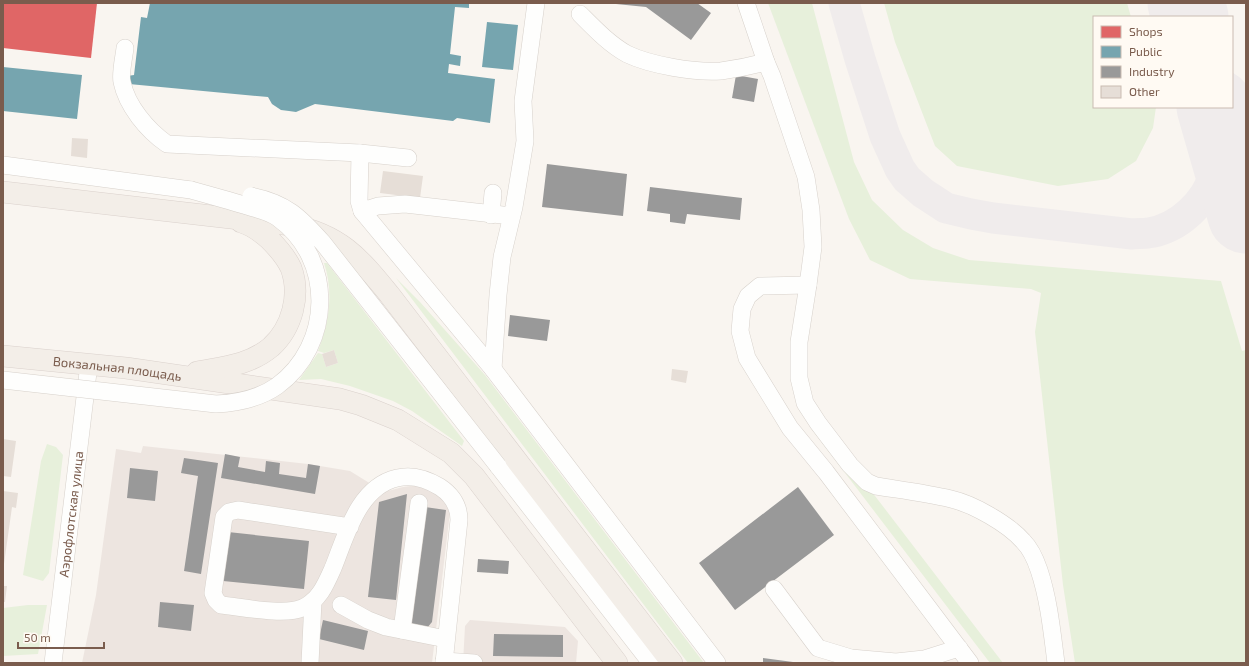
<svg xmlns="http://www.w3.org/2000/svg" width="1249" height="666" font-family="'Exo 2',sans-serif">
	<rect width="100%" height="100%" fill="#f9f5f0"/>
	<path fill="#ede5e0" d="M143,446L308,464L350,471L384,492L403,487L418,485L430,489L443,498L450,512L432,663H82L96,595L116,449L141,453Z
		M470,620L565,627L578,641L576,663H463L465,626Z"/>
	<path fill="#e7f0db" d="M768,3H812L854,162L872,200L903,230L933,248L969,260L1221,281L1242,351L1246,350V663H1075L1063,585L1035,332L1041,293L1031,289L910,279L870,260L849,219Z
		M884,3H1127L1131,17H1094V107H1156L1153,128L1136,161L1108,179L1058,186L957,166L935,146L895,42Z
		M324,263H327L464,441L462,446L412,411L393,401L350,386L321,379L299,380L318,353L322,354L326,367L338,363L334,350L324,353L318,351C329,322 334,293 324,263Z
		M396,278L420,302L485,375L704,663H688Z
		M819,420L872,492L1003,663H990L810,427Z
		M47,444L56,447L63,455L49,573L43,581L23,575L41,461Z
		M28,605H47L38,654L3,656V608Z"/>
	<path fill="#e06666" d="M3,3H97L91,58L3,48Z"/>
	<path fill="#76a5af" d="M150,3H469V8L455,7L450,54L461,56L460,66L449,64L448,73L495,79L490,123L457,118L453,121L315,104L296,112L289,111L281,110L272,104L268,97L129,84L127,76L134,75L141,17L147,18Z
		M487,22L518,25L513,70L482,67Z
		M3,67L82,75L77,119L3,111Z"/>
	<path fill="#999" d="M616,3H697L711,13L691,40L646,7L616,4Z
		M736,75L758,79L754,102L732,98Z
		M547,164L627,174L623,216L542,207Z
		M650,187L742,198L740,220L687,214L685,224L670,222V214L647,211Z
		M510,315L550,320L547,341L508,336Z
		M225,454L240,457L238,467L265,472L266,461L280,463L279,474L306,478L308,464L320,466L315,494L221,478Z
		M184,458L218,463L201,574L184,571L198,476L181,473Z
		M130,468L158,471L155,501L127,498Z
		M798,487L834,535L735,610L699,563Z
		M407,494L396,600L368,597L379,502Z
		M425,507L446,510L432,622L427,628L410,626Z
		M228,532L309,541L304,589L223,581Z
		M478,559L509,561L508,574L477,572Z
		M160,602L194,605L191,631L158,627Z
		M323,620L368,631L364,650L319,639Z
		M494,634L563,635V657L493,656Z
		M763,658L793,662L792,663H763Z"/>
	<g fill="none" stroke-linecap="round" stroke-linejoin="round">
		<path stroke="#f0ecec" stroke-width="31" d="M844,3L860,59L885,136L900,169L907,179L923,193L946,208L971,214L993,218L1132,234C1137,233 1143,234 1148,233C1179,229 1206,202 1215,173C1217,167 1219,161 1220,155C1220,144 1219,132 1219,121"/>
		<path stroke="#f0ecec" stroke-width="77" d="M1186,3L1190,17
			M1215,107L1246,215"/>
	</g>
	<path fill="#e6ded7" d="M72,138L88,139L87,158L71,156Z
		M383,171L423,176L420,198L380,193Z
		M334,350L338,363L326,367L322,354Z
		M672,369L688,371L686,383L671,380Z
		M3,439L16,441L11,477L3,476Z
		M3,491L18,493L16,508L12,507L4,564Z
		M3,586H7L5,602H3Z"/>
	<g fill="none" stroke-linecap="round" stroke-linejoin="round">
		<defs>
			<g id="minor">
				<path d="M746,3L766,62L772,76L806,177L811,210L813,247L808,285L799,342V378L805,403L818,423L850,465L867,482L876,486C901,490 926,493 951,499C973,504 1008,524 1023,541C1030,548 1036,561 1039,570C1049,600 1052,632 1056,663"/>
				<path d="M580,14C594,28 609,44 627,54C650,65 695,73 721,71C736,69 751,66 766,62"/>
				<path d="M125,48C124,57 120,74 122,82C127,106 147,130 167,144L360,153L408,158"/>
				<path d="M360,153L359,201L362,211L493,369L717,663"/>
				<path d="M3,165L191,190"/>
				<path d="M362,211L378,206L405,204L511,216"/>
				<path d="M491,215L493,193"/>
				<path d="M808,285L760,286L748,296L742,309L740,331L747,358L790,428L826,472L970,663"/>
				<path d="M493,369L498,295L502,257L514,207L525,141L523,101L536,3"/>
				<path d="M498,466L651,663"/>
				<path d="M350,527L238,510L229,512L224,517L213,593L216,600L221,605C241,607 285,616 302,608C319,601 326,584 333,568C346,536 358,487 397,478C413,474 427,479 440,487C452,495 459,506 459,520L444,663"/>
				<path d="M774,589L818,648L851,658L896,662L924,659L959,648"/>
				<path d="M341,605L368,620L386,627L446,639"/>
				<path d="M402,630L419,503"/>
				<path d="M444,661L474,663"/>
				<path id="s1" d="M53,663L89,364"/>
				<path d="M310,663L313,601"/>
			</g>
			<g id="major">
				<path d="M3,192L291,225C339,234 359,257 389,294L672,663"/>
				<path id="s2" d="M3,356L126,368L340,399L361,405L398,420L451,453L474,476L617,663"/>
				<path d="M197,372C223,367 250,365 271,347C292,328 301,295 291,268C286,257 278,248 269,239C261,232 252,225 241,222"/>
			</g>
		</defs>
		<use href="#minor" stroke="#d7d1cb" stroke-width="18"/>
		<use href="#major" stroke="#dad1cc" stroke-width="22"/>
		<use href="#minor" stroke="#fefefd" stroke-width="17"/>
		<use href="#major" stroke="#f3eee8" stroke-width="21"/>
		<defs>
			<path id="minor-bridge" d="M251,196C286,203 300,217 323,243L498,466
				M3,380L216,404C236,403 260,398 277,386C333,345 335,259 278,218C269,211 255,209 244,205C227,200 209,195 191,190"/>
		</defs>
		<use href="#minor-bridge" stroke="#d7d1cb" stroke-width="18" stroke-linecap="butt"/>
		<use href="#minor-bridge" stroke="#fefefd" stroke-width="17"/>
	</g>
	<g text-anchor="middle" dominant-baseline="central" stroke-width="4" stroke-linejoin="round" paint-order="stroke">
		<g font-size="13" fill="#7a5c4d" stroke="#fffaf3">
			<text stroke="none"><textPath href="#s2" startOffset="115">Вокзальная площадь</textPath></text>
			<text stroke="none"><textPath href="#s1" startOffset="150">Аэрофлотская улица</textPath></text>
		</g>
	</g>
	<rect width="1249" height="666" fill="none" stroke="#7a5c4d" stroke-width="8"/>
	<rect x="1093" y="16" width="140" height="92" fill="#fffaf3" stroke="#cabbb1"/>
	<rect x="1101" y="26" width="20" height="12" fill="#e06666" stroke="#cabbb1"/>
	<text x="1129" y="36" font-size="12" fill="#7a5c4d">Shops</text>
	<rect x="1101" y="46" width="20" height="12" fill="#76a5af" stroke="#cabbb1"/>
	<text x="1129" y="56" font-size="12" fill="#7a5c4d">Public</text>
	<rect x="1101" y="66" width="20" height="12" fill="#999999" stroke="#cabbb1"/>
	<text x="1129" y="76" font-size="12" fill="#7a5c4d">Industry</text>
	<rect x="1101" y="86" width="20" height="12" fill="#e6ded7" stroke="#cabbb1"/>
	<text x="1129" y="96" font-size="12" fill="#7a5c4d">Other</text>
	<path d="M18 642v6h86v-6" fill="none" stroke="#7a5c4d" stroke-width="2"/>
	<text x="24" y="642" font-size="12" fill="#7a5c4d" stroke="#fffaf3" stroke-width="3" paint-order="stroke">50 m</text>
</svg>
